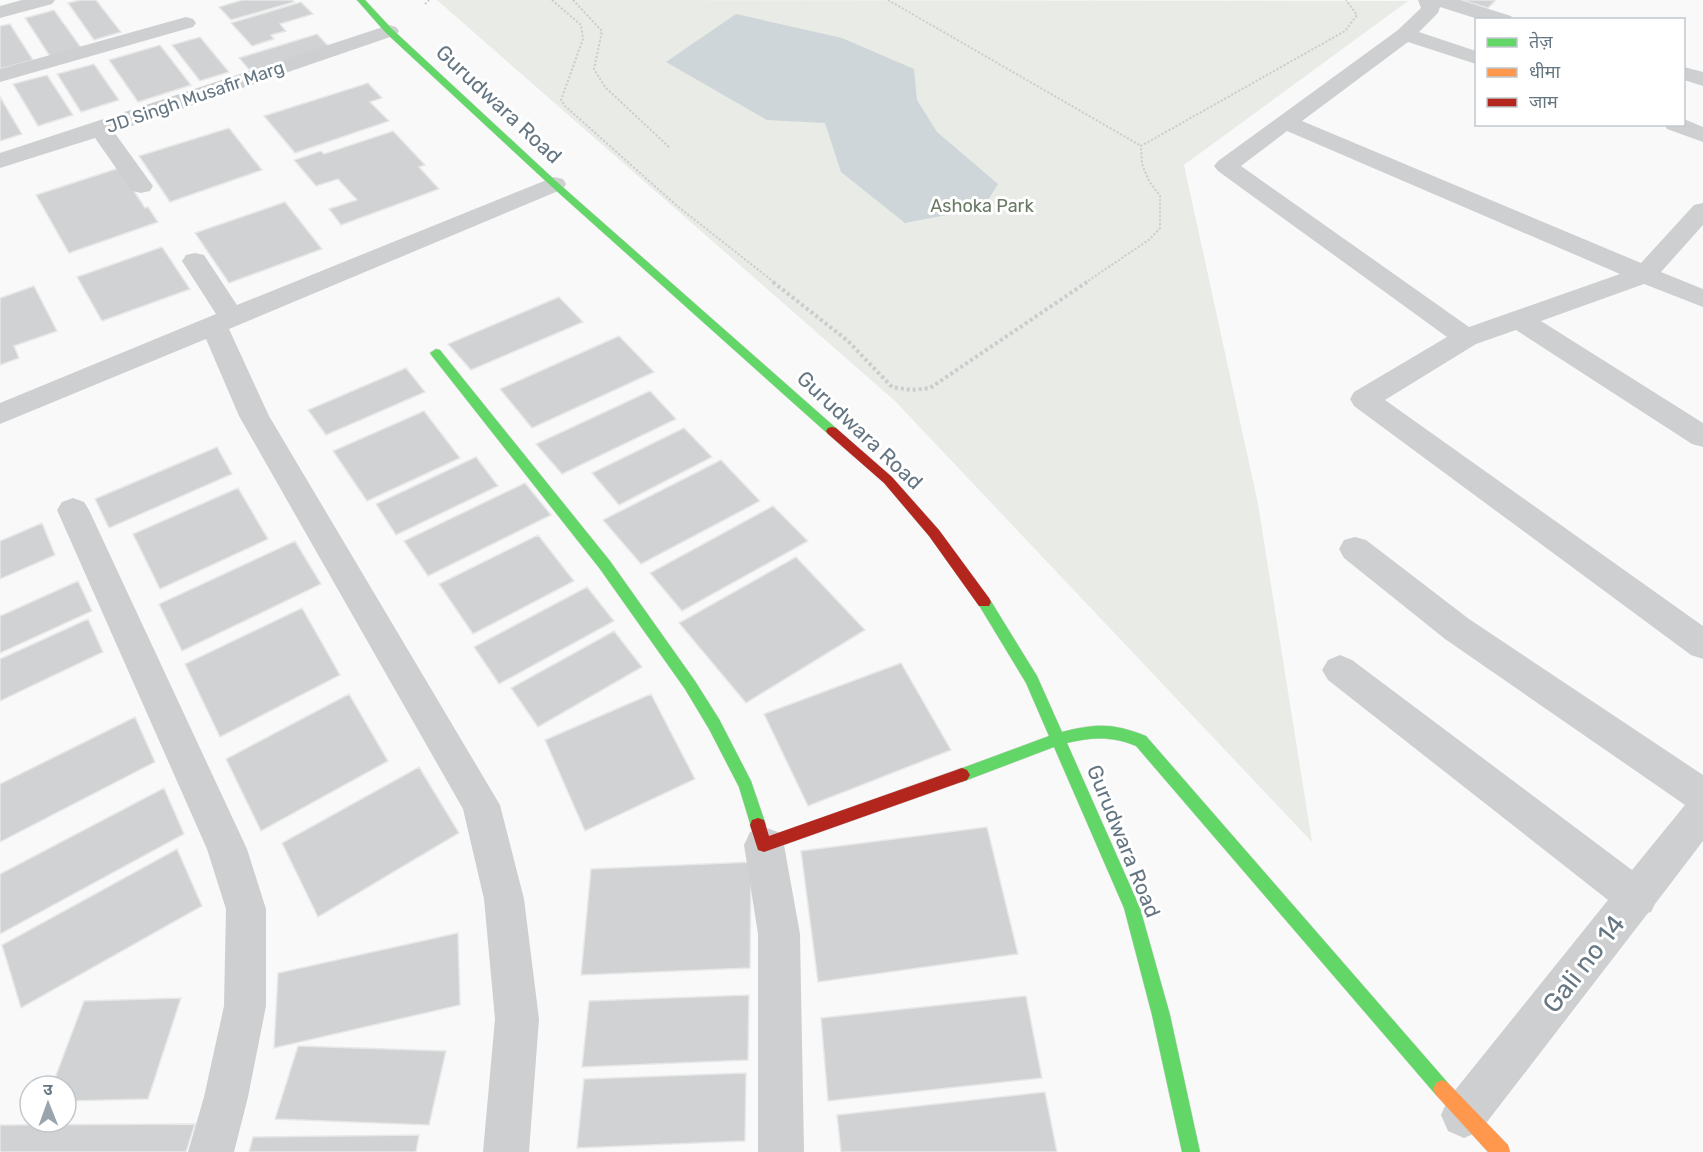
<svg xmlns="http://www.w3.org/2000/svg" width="1703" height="1152" font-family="Rubik,'Noto Sans Devanagari',sans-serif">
	<rect width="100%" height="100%" fill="#f9f9f9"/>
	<path fill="#e8ebe6" d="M437,0L1408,1L1184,165L1258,504L1312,842L895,401Z"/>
	<path fill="#ced6d9" d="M736,14L842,38L914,69L917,100L937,132L998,184L983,208L905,223L841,172L825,123L767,120L666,62Z"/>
	<path fill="#d0d2d3" stroke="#e8e8e8" stroke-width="1.5" d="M80,0H96L121,32L94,40L68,3Z
		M242,0H292L294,2L231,20L219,7Z
		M1461,0H1496L1488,8Z
		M301,2L313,14L280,24L286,31L271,35L274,39L252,46L231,23Z
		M54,10L82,49L51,58L25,18Z
		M10,24L33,60L0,69V26Z
		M317,34L332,50L253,74L239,58Z
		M200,37L229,72L200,81L172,45Z
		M160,45L191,85L138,102L109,60Z
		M94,64L119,100L81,112L57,74Z
		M47,75L73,115L38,126L13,84Z
		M368,83L382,98L370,102L389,121L295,153L264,116Z
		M0,97L22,134L0,141Z
		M229,128L262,170L170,202L139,156Z
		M393,131L425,165L419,167L439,189L341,225L329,209L357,200L338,179L316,186L294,160L321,151L324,154Z
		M119,168L145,208L148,207L158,222L69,253L36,195Z
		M285,202L322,249L229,283L195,233Z
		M162,247L190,289L102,321L77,277Z
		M34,286L57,331L14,346L19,358L0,365V298Z
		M559,297L583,322L471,370L448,344Z
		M619,336L654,372L532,428L500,389Z
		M406,368L425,392L326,435L308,410Z
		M650,391L676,419L562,474L536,444Z
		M424,411L460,458L367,501L333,451Z
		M684,428L712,457L619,505L592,473Z
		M217,447L232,474L109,528L95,499Z
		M476,457L498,486L396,535L376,504Z
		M721,460L760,501L641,564L603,520Z
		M525,483L551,515L428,576L404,541Z
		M238,488L268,539L160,589L133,534Z
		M773,506L808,541L682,611L650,573Z
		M42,523L55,555L0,579V541Z
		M538,535L574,581L473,634L439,584Z
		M295,541L321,584L182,651L159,604Z
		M796,557L865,630L746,703L679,623Z
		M78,581L92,611L0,653V616Z
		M587,587L614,621L499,684L474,647Z
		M302,608L340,675L220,737L185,664Z
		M88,619L103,652L0,701V659Z
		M614,631L642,667L538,727L511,688Z
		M901,663L951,750L808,806L764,714Z
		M349,694L388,761L261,831L226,759Z
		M651,694L695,779L585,831L545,740Z
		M135,717L155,762L0,842V784Z
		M419,767L459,833L318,917L282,843Z
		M164,788L184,834L0,934V874Z
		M987,827L1018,954L818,982L801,851Z
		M177,849L202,906L21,1008L2,945Z
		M751,862L750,968L581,975L591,869Z
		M458,933L460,1005L274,1048L278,973Z
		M749,995L748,1060L582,1067L589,1001Z
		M1026,996L1042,1078L828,1101L821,1018Z
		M181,998L148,1099L66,1101V1086H52L84,1001Z
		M298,1046L446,1051L429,1125L275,1119Z
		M746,1073L745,1141L577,1148L584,1079Z
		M1045,1092L1057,1152H841L837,1115Z
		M195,1124L186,1152H0V1125Z
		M419,1135L416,1152H249L253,1137Z"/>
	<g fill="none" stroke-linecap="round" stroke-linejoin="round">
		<defs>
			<path id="fast" d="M357,0H365L392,29L557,182L836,428L838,431L836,434H828L551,186L386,33Z
				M436,349L440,350L610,561L695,681L719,719L751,781L766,825L764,830L758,832L752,830L739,787L709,729L685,689L600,569L432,356L430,353Z
				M984,597L989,598L1037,676L1062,732C1096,723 1114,723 1146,736L1448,1083L1451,1089L1448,1095L1442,1098L1436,1095L1136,746C1112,736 1092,737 1067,743L1140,908L1170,1015L1200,1152H1182L1152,1015L1124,908L1054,747L962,782L957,780L954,775L957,770L1049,736L1026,683L977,602L979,598Z"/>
			<path id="slow" d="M1442,1080L1448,1083L1508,1145L1510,1152H1488L1436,1095L1433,1089L1436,1083Z"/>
			<path id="jam" d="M832,427L836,428L892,477L939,530L989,598L991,602L989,606H979L929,536L884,483L828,434L826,431L828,428Z
				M962,768L967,770L970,775L967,780L764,852L758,850L750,825L752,820L758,818L764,820L769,836Z"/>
		</defs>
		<use href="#fast" stroke="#d5d6d7" stroke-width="1"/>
		<use href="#slow" stroke="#d5d6d7" stroke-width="1"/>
		<use href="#jam" stroke="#d5d6d7" stroke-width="1"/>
		<path stroke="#cbcccd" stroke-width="2" stroke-dasharray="2 2" stroke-linecap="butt" d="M552,0L581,25L583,39L561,100L565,106L676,205L775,283
			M573,0L602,31L594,69L605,87L669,147
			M888,0L1141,146
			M425,4L429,0
			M1085,283L1150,239L1160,228V196L1149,181L1142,164L1141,146L1345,31L1357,15L1346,0"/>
		<path stroke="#cbcccd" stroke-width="4" stroke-dasharray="3 3" stroke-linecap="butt" d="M773,282L848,341L892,387L911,390L930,388L1087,282"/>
		<path fill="#cecfd0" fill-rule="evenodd" d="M22,0H55L52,4L0,18V6Z
			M1418,0H1460L1511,16L1514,20H1481L1440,7L1438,13L1419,32L1476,51V64L1408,42L1302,121L1641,263L1694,205L1703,203V225L1661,272L1703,289V307L1644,284L1541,321L1703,423V447L1692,444L1516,330L1476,344L1385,400L1703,626V659L1691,655L1354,406L1350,399L1354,392L1447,337L1218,171L1214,166L1218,161L1398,30L1421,8ZM1287,131L1620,274L1469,327L1241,166Z
			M186,17L193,19L196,23L193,27L0,82V69Z
			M389,25L396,27L399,31L396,35L114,132L153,186L150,191L141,193L132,191L95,138L0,168V153Z
			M1684,67L1703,72V86L1684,80Z
			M1684,119L1703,127V142L1667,129L1664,124H1684Z
			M554,177L563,179L566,184L563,189L229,329L269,416L500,805L524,899L539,1019L529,1152H483L495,1019L484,899L463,809L239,416L206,339L0,424V403L216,314L182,261L186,255L195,253L204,255L237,305Z
			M73,498L84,502L89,510L247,849L266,909V1006L248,1097L234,1152H188L204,1097L224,1006L226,909L207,849L57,510L62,502Z
			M1355,537L1366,540L1469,619L1703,775V841L1655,904L1651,912L1648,913L1480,1131L1464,1138L1448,1131L1441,1115L1448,1099L1608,900L1328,680L1322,670L1328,660L1340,655L1352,660L1632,870L1685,805L1445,639L1344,558L1339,549L1344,540Z
			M764,827L778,832L784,845L800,934L804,1152H758V934L744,845L750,832Z"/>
		<use href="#fast" fill="#63d668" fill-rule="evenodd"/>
		<use href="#slow" fill="#ff974d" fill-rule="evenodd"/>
		<use href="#jam" fill="#b3261e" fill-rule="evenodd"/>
	</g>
	<g text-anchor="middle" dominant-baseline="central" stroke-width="6" stroke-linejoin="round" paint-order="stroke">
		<g font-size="18" fill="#657683" stroke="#fff">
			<text transform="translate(195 97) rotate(-19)">JD Singh Musafir Marg</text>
		</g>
		<g font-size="18" fill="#687a64" stroke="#fff">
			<text x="982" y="206">Ashoka Park</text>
		</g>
		<g font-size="21" fill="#657683" stroke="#fff">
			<text transform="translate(499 104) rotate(43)">Gurudwara Road</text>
			<text transform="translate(860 430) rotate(43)">Gurudwara Road</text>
			<text transform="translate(1124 841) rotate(68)">Gurudwara Road</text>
		</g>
		<g font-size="26" fill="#657683" stroke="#fff">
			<text transform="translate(1584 964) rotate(-52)">Gali no 14</text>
		</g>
	</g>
	<rect x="1475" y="18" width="210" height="108" fill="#ffffff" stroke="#c1c8cd" stroke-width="1.5"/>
	<rect x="1487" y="38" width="30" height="9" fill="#63d668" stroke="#c1c8cd" stroke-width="1.5"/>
	<text x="1529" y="48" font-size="18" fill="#657683">तेज़</text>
	<rect x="1487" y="68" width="30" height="9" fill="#ff974d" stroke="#c1c8cd" stroke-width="1.5"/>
	<text x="1529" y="78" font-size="18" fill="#657683">धीमा</text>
	<rect x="1487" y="98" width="30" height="9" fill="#b3261e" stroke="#c1c8cd" stroke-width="1.5"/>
	<text x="1529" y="108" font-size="18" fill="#657683">जाम</text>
	<g transform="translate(48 1104) rotate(359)"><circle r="28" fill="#ffffff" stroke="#c1c8cd" stroke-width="1.5"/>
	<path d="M0-4.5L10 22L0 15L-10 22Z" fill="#99a4ac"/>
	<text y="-9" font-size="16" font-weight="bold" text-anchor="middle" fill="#657683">उ</text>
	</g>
</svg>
